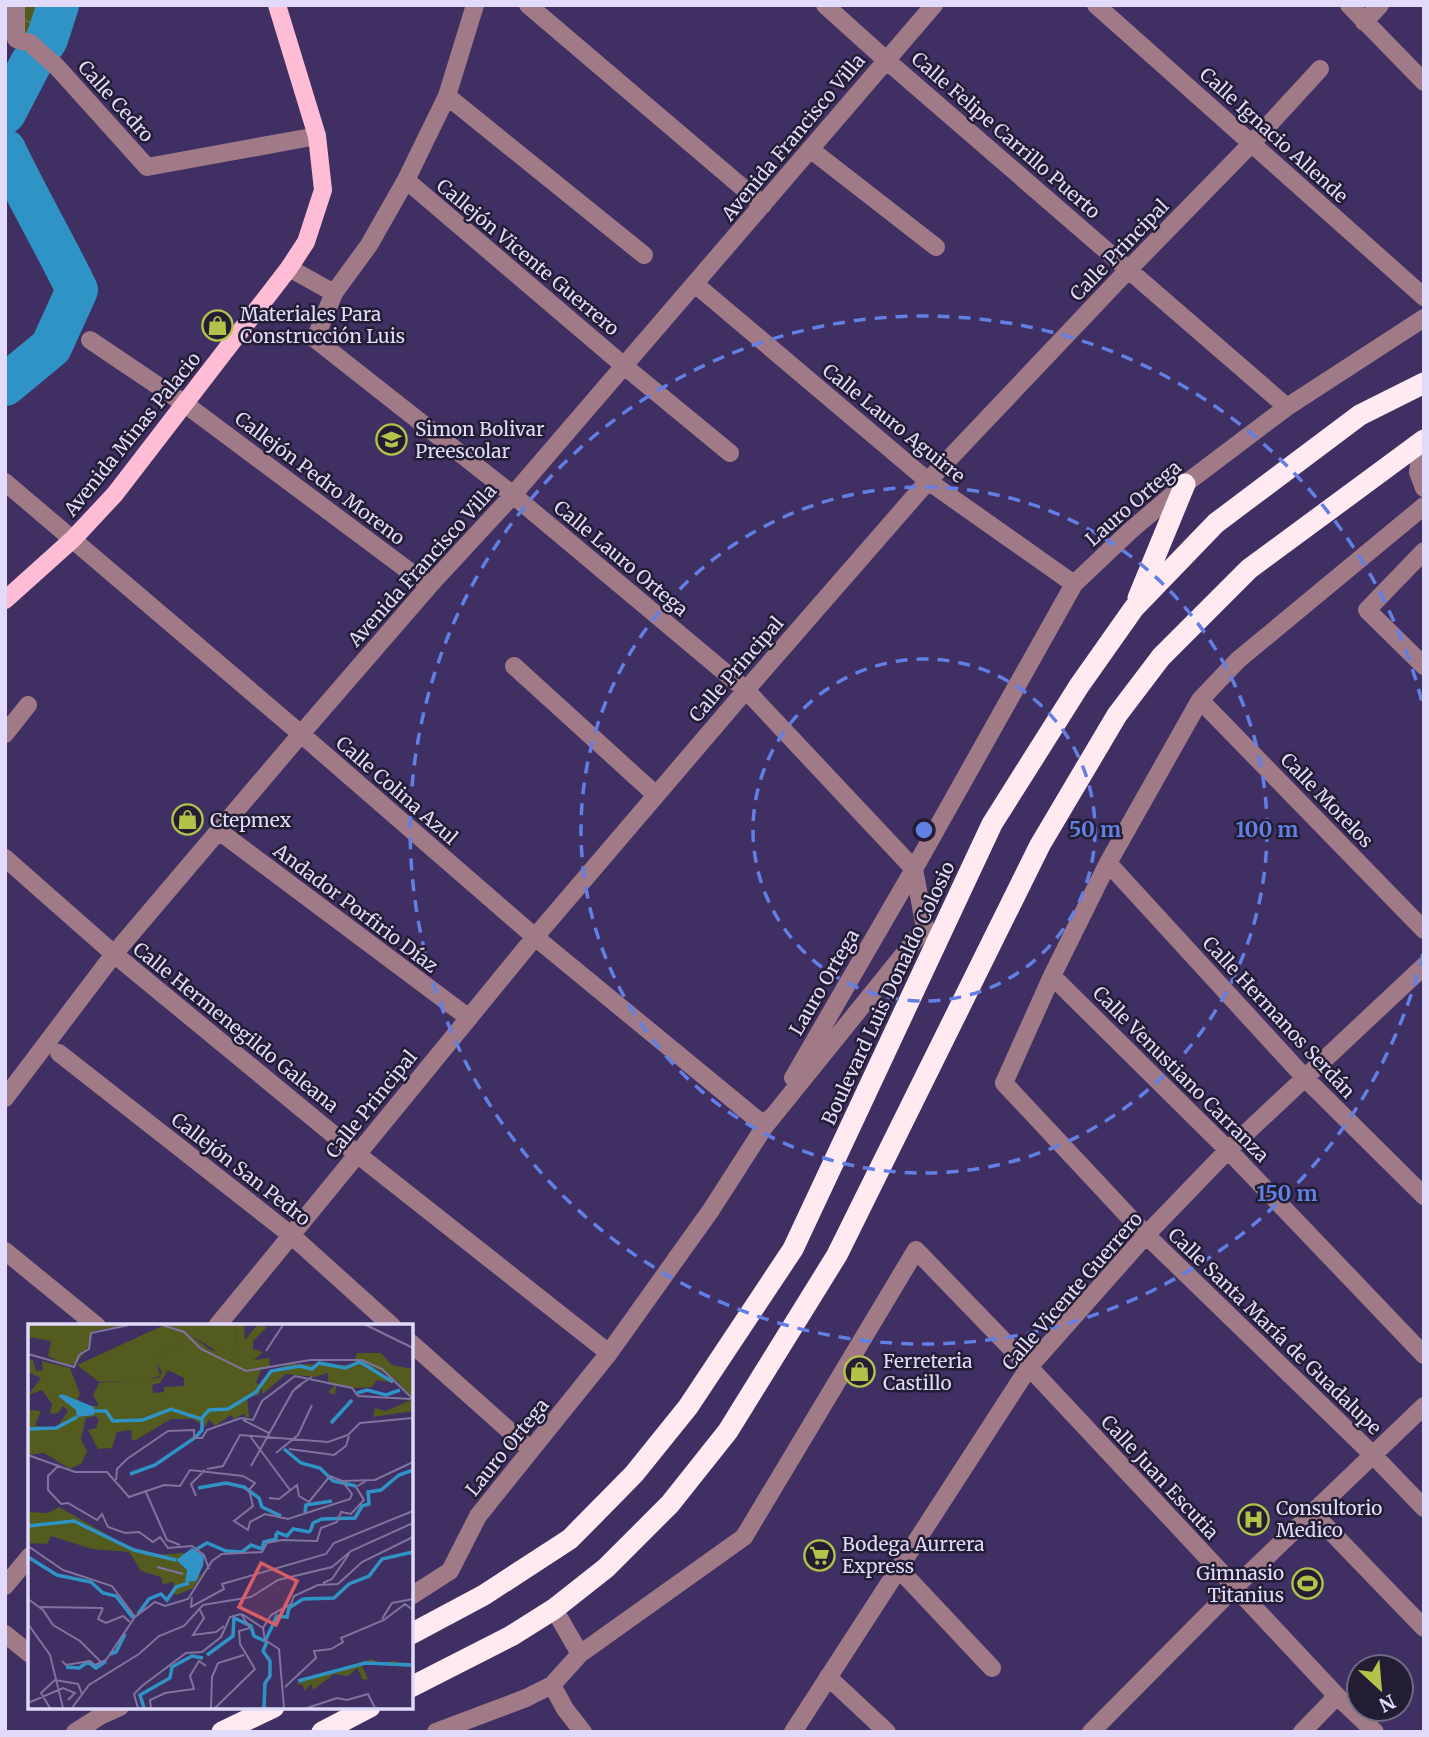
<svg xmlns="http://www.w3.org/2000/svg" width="1429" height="1737" font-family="Merriweather,serif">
	<defs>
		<pattern id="forest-crowns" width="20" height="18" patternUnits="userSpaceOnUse" patternTransform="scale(1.75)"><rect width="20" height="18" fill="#535b1f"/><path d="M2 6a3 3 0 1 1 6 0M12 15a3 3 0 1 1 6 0" fill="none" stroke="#6b7240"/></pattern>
	</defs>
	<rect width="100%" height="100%" fill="#3f2f62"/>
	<path fill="url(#forest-crowns)" d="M19,5H76L59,42L51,52L19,34Z"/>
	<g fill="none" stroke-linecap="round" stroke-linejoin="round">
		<path stroke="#3093c6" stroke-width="42" d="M5,113L31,63L47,39L58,5
			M5,150C27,197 54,242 77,290L51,347L5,385"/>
		<path stroke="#a17a88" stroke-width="18" d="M16,5V39
			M528,5L763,205
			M825,5L886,60L1287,407
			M1096,5L1424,297
			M1349,5L1424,82
			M1364,22L1380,5
			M16,39L30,43L57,67L147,167L317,136
			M447,96L644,255
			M810,149L936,247
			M406,180L623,365L730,453
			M289,268L334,293L369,245L406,180L447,96L475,5
			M695,284L928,481L1074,584
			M90,340L185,404L429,586
			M1423,440L1418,472L1424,488
			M5,482L301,734L535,937L765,1126L925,928L914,869L746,690L513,495L315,339L334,293
			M1424,506L1238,660L1200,700L1108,863L1052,976L1004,1083L1146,1235L1373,1455L1424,1508
			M1424,551L1367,610L1424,666
			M514,666L656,795
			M1200,700L1424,930
			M5,734L28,705
			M219,831L469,1018
			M5,858L114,954L357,1154L609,1353
			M1108,863L1305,1078L1424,1196
			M1052,976L1228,1150L1424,1355
			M59,1053L291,1235L392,1326
			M793,1078L914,869L1074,584L1130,531L1185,484L1287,407L1424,318
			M5,1098L114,954L301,734L429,586L513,495L934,5
			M5,1251L97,1326
			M217,1326L535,937L746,690L928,481L1129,269L1252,143L1320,69
			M411,1343L531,1450
			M1312,1512L1424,1628
			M898,1568L992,1668
			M5,1586L30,1556
			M411,1596L450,1571L478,1516L609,1353L711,1210L770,1118
			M554,1609L580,1654L552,1685L565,1709L583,1732
			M5,1634L30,1654
			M580,1654L744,1537L916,1250L1029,1367L1337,1696L1375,1732
			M828,1677L887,1732
			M75,1732L102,1715L120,1707
			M436,1732L526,1698L552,1685
			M793,1732L1029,1367L1146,1235L1228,1150L1424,966
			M1091,1732L1234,1588L1424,1406
			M1302,1732L1337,1696"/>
		<path stroke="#febdd4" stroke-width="18" d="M5,600L73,539L115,494L289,268L306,242L323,190L317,136L277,5"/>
		<path stroke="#feeaf0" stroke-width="21" d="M1138,598L1185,484
			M411,1634L484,1595L570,1539L634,1474L688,1407L793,1249L992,824L1079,686L1134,608L1216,523L1360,415L1424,383
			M411,1687L511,1636L554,1609L606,1568L670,1504L728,1431L837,1255L1040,845L1117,715L1161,657L1249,569L1424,440
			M222,1732L274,1707
			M322,1732L370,1707"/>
	</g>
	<g fill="none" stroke="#627fe4" stroke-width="3.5" stroke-dasharray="12 9">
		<circle cx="924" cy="830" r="171"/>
		<circle cx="924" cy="830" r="343"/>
		<path d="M1423 954A514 514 0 1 1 1423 706"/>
	</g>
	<defs>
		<symbol id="shop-ring" viewBox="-11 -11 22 22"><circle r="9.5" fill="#231d34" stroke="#b4c24a" stroke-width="1.5"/><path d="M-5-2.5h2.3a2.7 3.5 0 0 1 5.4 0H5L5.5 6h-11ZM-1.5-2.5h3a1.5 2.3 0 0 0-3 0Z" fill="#b4c24a"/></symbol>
		<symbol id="school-ring" viewBox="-11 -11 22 22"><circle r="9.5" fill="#231d34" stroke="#b4c24a" stroke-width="1.5"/><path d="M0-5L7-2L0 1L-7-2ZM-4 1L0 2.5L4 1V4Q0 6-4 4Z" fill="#b4c24a"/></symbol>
		<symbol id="hospital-ring" viewBox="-11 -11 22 22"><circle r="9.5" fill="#231d34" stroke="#b4c24a" stroke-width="1.5"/><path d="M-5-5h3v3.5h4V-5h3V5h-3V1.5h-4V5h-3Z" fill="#b4c24a"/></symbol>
		<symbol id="supermarket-ring" viewBox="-11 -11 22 22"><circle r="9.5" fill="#231d34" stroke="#b4c24a" stroke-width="1.5"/><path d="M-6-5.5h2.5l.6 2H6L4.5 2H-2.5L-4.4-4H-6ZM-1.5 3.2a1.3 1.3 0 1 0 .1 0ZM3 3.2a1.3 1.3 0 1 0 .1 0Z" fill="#b4c24a"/></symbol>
		<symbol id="stadium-ring" viewBox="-11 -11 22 22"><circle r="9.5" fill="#231d34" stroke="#b4c24a" stroke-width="1.5"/><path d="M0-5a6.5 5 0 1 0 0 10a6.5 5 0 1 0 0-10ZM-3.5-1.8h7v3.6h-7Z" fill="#b4c24a"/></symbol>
	</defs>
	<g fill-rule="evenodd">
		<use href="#shop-ring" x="200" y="308" width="35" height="35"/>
		<use href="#school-ring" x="374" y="422" width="35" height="35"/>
		<use href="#shop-ring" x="170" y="802" width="35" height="35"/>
		<use href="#shop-ring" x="842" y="1354" width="35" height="35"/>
		<use href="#hospital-ring" x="1236" y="1502" width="35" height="35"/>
		<use href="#supermarket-ring" x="802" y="1538" width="35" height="35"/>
		<use href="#stadium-ring" x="1290" y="1566" width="35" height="35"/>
	</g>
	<g text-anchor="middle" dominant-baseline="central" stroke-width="5" stroke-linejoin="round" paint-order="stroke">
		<g font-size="19" fill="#e1dafa" stroke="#231d34">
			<text transform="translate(116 101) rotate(48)">Calle Cedro</text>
			<text transform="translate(1006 135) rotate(41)">Calle Felipe Carrillo Puerto</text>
			<text transform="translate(1274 135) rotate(42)">Calle Ignacio Allende</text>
			<text transform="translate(793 137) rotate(-50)">Avenida Francisco Villa</text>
			<text transform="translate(1119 250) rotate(-46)">Calle Principal</text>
			<text transform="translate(528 257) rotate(40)">Callejón Vicente Guerrero</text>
			<text transform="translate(894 423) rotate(39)">Calle Lauro Aguirre</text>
			<text transform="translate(132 434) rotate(-51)">Avenida Minas Palacio</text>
			<text transform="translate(320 478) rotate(37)">Callejón Pedro Moreno</text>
			<text transform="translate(1133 503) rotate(-41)">Lauro Ortega</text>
			<text transform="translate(621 558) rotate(40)">Calle Lauro Ortega</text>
			<text transform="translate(422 565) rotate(-48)">Avenida Francisco Villa</text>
			<text transform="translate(736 669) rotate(-49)">Calle Principal</text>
			<text transform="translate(397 790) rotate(41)">Calle Colina Azul</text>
			<text transform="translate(1327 800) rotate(46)">Calle Morelos</text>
			<text transform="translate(356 908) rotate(37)">Andador Porfirio Díaz</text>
			<text transform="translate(824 982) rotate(-60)">Lauro Ortega</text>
			<text transform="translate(888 993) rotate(-65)">Boulevard Luis Donaldo Colosio</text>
			<text transform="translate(1279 1017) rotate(47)">Calle Hermanos Serdán</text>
			<text transform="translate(236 1027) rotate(39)">Calle Hermenegildo Galeana</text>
			<text transform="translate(1181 1074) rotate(45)">Calle Venustiano Carranza</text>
			<text transform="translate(371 1104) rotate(-51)">Calle Principal</text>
			<text transform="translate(241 1169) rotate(38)">Callejón San Pedro</text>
			<text transform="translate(1072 1291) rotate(-49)">Calle Vicente Guerrero</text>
			<text transform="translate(1275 1331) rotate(44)">Calle Santa María de Guadalupe</text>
			<text transform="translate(507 1447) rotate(-51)">Lauro Ortega</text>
			<text transform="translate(1160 1477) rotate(47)">Calle Juan Escutia</text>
		</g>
		<g font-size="19" fill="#e1dafa" stroke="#231d34" text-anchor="start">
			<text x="240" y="314">Materiales Para<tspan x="240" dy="22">Construcción Luis</tspan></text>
			<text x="415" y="429">Simon Bolivar<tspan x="415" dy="22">Preescolar</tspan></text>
			<text x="210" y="820">Ctepmex</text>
			<text x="883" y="1361">Ferreteria<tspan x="883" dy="22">Castillo</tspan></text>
			<text x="1276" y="1508">Consultorio<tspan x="1276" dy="22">Medico</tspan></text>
			<text x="842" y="1544">Bodega Aurrera<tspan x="842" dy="22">Express</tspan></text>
			<text x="1284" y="1573" text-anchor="end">Gimnasio<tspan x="1284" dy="22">Titanius</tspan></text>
		</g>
	</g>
	<g transform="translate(28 1324)">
		<rect width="385" height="385" fill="#3f2f62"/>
		<path d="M0,1H100L65,7L61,22L48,40L37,41L20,32L23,17L0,13ZM206,1H216L217,16L229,1L239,3L225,17V25L235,28L226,36L241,34L242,42L233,46L228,59L232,60L242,47L262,40L325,41L329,29H353L364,41L385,45V74L368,56L344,42L366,59L349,56L344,63L326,64L308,61L307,71L300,68L306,62L300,57V49L287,53L258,50L235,70L233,63L231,71L219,73L221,93L217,94V89L206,95L203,91L187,102L181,95L177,103L165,95H143L108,116H104L103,106L89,108L84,124L70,125L60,106L68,104L71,95L67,92L58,94L53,115L59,127L54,139L42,145L16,129L0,131V86L13,87L7,101L19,104L29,103L40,87L35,82L30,89L22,90L24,80L14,66L0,71L13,54L0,48V35L5,36L8,47L15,46L14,37L42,44L52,70L49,75L59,82H71L65,71L71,59L131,54L134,48L129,39L137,25L151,22L163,11L182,26L207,31L210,24ZM140,46L156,54V62L136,63V68L125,69L124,61L132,59ZM385,75V87L345,93L347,84L358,87ZM31,183L106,226L127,231L155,229L158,232L148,236L159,246L157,254L173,251L178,244L165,264L149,271L145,269L146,258L135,260L133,253L113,247L101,228L64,225L23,212L19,220L0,219V188L20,189Z" fill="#535b1f" fill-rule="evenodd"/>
		<path d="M344,335L351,339L366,337L385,343L337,340L334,342L340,355L335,356L329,344L320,352L306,350L285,366L283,360L276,367L275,361L268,360Z" fill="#535b1f"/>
		<path d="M136,1H206L210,24L207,31L191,29L163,11L151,22L137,25L129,39L132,52L117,56L71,58L49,41Z" fill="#535b1f"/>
		<path d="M34,70L66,83V91L49,93L48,86L30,72ZM164,224L176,232L175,242L168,257L157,258L159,246L148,236Z" fill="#3093c6"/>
		<path fill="none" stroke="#3093c6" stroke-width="3.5" d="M329,69L339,66L358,71L372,66M66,87H78L85,97L115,96L143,85L173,95L181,86L200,85L228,68L243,47L272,42L284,45L291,39L317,44L332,38L365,58M303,99L324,76M0,105L28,104L49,93M256,125L273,139L292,144L305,157L328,162M102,150L127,141L168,113L174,106V95M170,164L198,159L216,163L231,174L234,183L253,192M277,189L278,181L304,177M0,202L46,197L106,226L148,236M248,208L259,212L265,205L282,208M282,208L285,199L294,195L327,194L334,182L341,180L340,168L353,166L371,151L385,146M167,226L179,219L198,227L214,228L223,221L234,225L236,218L248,215V209M0,233L29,251L63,258L75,269L88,272L105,294M110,290L121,275L133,270L139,276L148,263L161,259M82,330L88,328L97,310M179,331L205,312L206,294L223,302L226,312L237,317L249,292L259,293L261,284L275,275L306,274L321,260L341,252L354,235L385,228M38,343L51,344L60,338L68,344L78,337M270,357L337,339L385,341M116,384L112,371L142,354L144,343L164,332L175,334M236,384L237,359L242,352V337L235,327L239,318"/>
		<path fill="none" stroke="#80739f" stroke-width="2" d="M134,1L156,8L173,25L218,47L282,36H334L354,45L385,75M338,1L385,24M238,27L255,1M0,30L46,43L51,31L61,25L63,9L101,1M274,60L265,67L223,142L265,67L270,62L284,53M213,94L225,96L234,77L267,52L324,64L330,72L383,75M215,96L241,109M222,112L262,166M261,125L306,131L318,122L321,112M248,129L270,111L284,81M0,131L47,148H79L101,173L136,161L152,162L162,146L215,152L227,159L221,166L225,182L206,197L220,206L222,198L237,190L260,195L322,175L324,170L314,157M31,141L20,152V166L33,180L40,179L69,196L74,190L80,203L97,209L111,208L125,218L132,213L140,224L164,222L176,231L181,245M179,145L195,142L212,111L300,118L320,111L332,99L385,94M88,156L89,145L99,135L140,107L166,106V114H174L179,106L213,94M117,166L139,216L152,221M168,172L163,160L177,146M241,174L251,175L269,161L271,172L281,178L302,152L314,157L347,156L385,138M0,222L35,246L84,262L107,293M129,243L155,250M295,259L304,255L321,230M164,273L163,283L196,265L194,260L298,230L306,219L385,187M0,275L15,286L25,301L52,317L73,338M12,283L75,284M75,284L70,295L78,299L95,292L102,298M172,286L176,294L165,311L188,308L196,302M214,290L235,304M354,295L364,279L385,275M0,300L22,331L35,384M235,304L243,291L263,280L266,272L290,261L310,260L334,238L385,213M235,304L237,316L251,325L256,384M34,337L38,341L62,337L67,341L78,336L107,293L127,278L137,282L160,275L184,237L194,230L234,228L239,219L254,216L289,217L293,204L309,198L313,188L323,190L336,176L328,163L338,157M257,363L288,334L286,327L303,325L315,318L313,314L356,296L377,280L385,286M0,379L35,364L47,369L40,376M22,384L13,369L27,356L50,360L54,370M44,384L61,361L111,330L131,312L156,302L175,281L223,273L250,256L304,243L323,227L385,199M110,384L106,370L114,362L158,329L174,328L193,313L202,293L213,290M123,384L122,376L137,369L166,365L162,352L171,337L178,342M183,384L184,353L190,339L216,331M187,384L227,345L212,320L211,307L222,304L213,290M279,384L309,374L319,376L340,370L347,384"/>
		<path fill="#d95d67" fill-opacity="0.15" stroke="#d95d67" stroke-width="3.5" d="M233,239L269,257L248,301L211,283Z"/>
		<rect width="385" height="385" fill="none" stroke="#e1dafa" stroke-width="3.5"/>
	</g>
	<circle cx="924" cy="830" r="10" fill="#627fe4" stroke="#231d34" stroke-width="3.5"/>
	<g font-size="21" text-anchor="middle" font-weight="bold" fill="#627fe4" stroke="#231d34" stroke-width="5" stroke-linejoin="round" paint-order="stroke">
		<text x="1095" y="837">50 m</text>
		<text x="1267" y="837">100 m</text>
		<text x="1287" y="1201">150 m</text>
	</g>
	<rect width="1429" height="1737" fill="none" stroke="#e1dafa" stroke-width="14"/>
	<g transform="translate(1380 1688) rotate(154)"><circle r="33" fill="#231d34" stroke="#6f6983" stroke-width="2"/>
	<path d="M0-5L12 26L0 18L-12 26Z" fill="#b4c24a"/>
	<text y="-10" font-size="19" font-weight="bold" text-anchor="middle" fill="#e1dafa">N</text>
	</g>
</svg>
